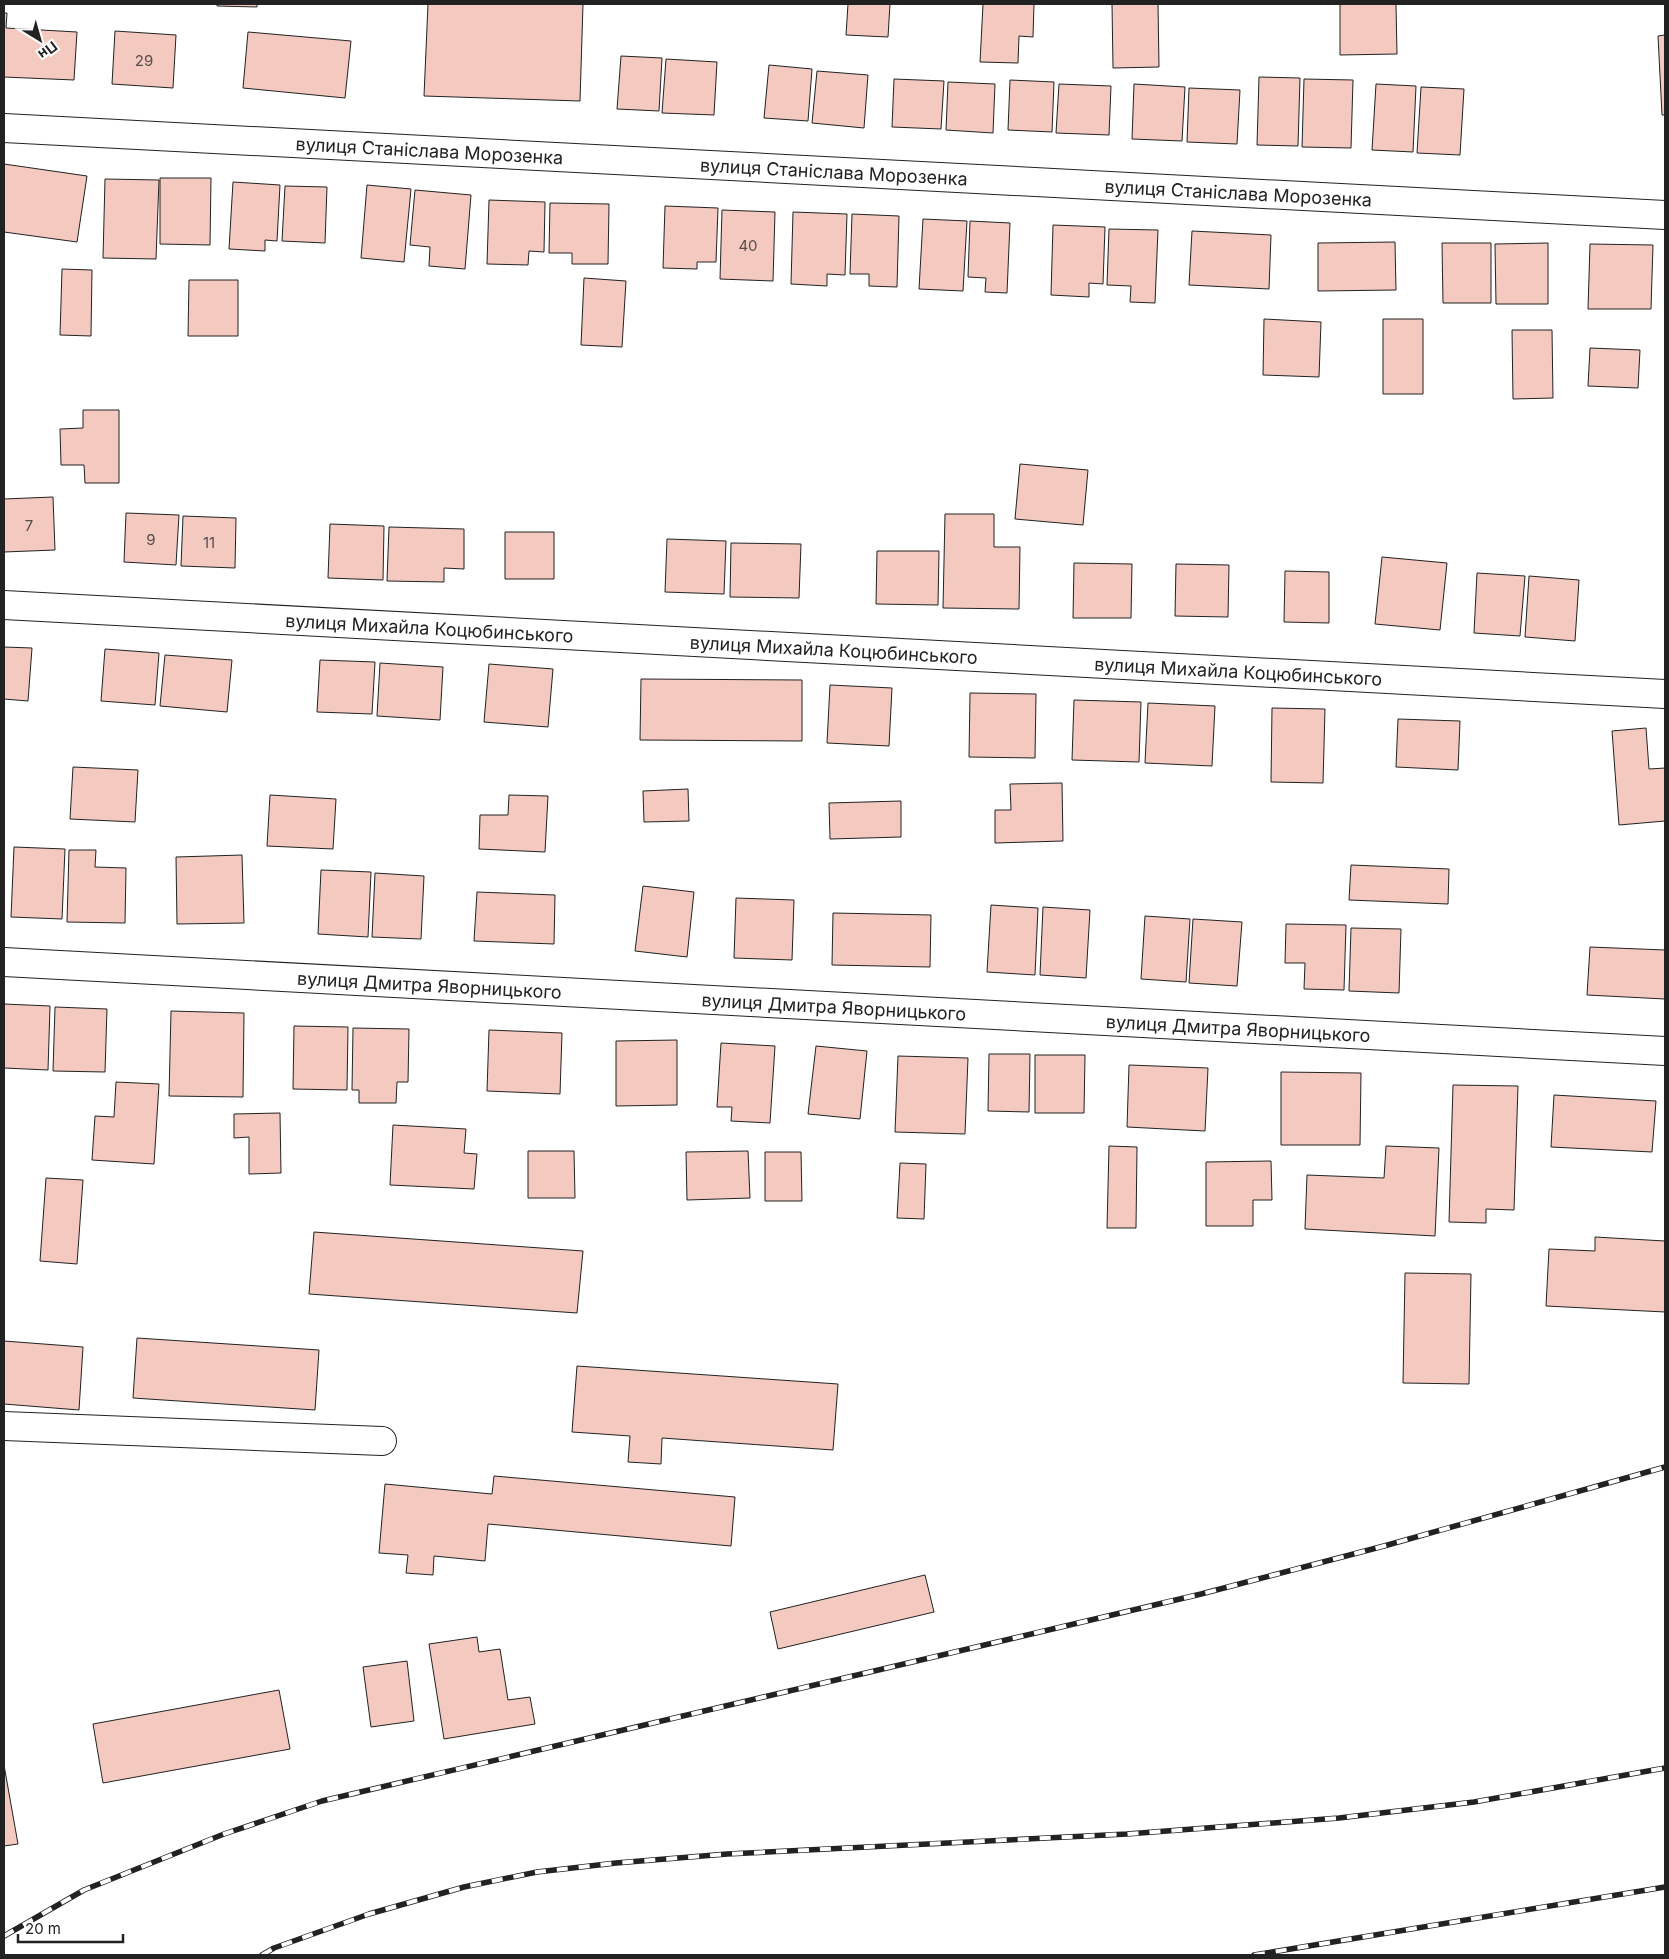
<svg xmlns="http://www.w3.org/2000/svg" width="1669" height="1959" font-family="Inter,sans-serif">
	<rect width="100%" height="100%" fill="#fff"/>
	<path fill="#f3c9c0" stroke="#222" d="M217,4H257V7L217,6Z
		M428,4H583L580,101L424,96Z
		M848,4H890L888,37L846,35Z
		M983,4H1034L1033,37L1019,36L1018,63L980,62Z
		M1112,4H1158L1159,67L1113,68Z
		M1340,4H1396L1397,54L1340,55Z
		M4,13H7L6,28L77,32L74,80L4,77Z
		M115,31L176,35L173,88L112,84Z
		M248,32L351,41L345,98L243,88Z
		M1665,35V115H1662L1658,36Z
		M621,56L662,58L659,111L617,109Z
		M666,59L717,62L714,115L662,113Z
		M769,65L812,69L808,121L764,118Z
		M817,71L868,75L864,128L812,123Z
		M1259,77L1300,78L1298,146L1257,145Z
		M894,79L944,81L941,129L892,127Z
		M1304,79L1353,80L1351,148L1302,147Z
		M1010,80L1054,82L1052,132L1008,130Z
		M948,82L995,84L993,133L946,130Z
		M1059,84L1111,86L1109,135L1056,133Z
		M1134,84L1185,87L1182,141L1132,139Z
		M1376,84L1416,86L1413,152L1372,150Z
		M1421,87L1464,89L1460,155L1417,153Z
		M1189,88L1240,90L1237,144L1187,142Z
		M4,164L87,176L77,242L4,232Z
		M160,178H211L210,245L160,244Z
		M105,179L159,180L156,259L103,258Z
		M233,182L280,185L277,241L265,240V251L229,249Z
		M367,185L411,189L404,262L361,258Z
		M285,186L327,187L325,243L282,241Z
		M415,190L471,195L465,269L429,266L430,247L410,245Z
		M489,200L545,202L544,252L529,251L528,265L487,264Z
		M550,203L609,204L608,264H572V253H549Z
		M665,206L718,208L716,262H697V269L663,268Z
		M722,210L775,212L773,281L720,279Z
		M793,212L847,214L845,275L827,274V286L791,284Z
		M852,214L899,216L897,287L869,286V274H850Z
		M923,219L967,221L963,291L919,289Z
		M970,221L1010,223L1007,293L985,292L986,278L968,277Z
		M1053,225L1105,227L1103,284L1089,283V297L1051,295Z
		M1109,229L1158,230L1155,303L1130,302L1131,286L1107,285Z
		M1192,231L1271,235L1269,289L1189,285Z
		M1395,242L1396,290L1318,291V243Z
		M1442,243H1491V303H1443Z
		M1548,243V304H1496L1495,244Z
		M1590,244L1653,245L1651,309H1588Z
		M62,269L92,270L91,336L60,335Z
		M584,278L626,281L622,347L581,345Z
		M189,280H238V336H188Z
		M1264,319L1321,322L1319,377L1263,375Z
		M1383,319H1423V394H1383Z
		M1512,330H1552L1553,398L1513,399Z
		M1590,348L1640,350L1638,388L1588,386Z
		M83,410H119V483H85L84,465H61L60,429L83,428Z
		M1020,464L1088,470L1083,525L1015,519Z
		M53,497L55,550L4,552V499Z
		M126,513L179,515L176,565L124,562Z
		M945,514H994V547H1020L1019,609L943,608Z
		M183,516L236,518L235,568L181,566Z
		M330,524L384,526L383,580L328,578Z
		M389,527L464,529V569L444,568V582L387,581Z
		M505,532H554V579H505Z
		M667,539L726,541L724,594L665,592Z
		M731,543L801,544L799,598L730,597Z
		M877,551H939L938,605L876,604Z
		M1382,557L1447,563L1440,630L1375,624Z
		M1074,563L1132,564L1131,618H1073Z
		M1176,564L1229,565L1228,617L1175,616Z
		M1285,571L1329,572V623L1284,622Z
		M1477,573L1525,576L1520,636L1474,633Z
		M1529,576L1579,580L1575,641L1525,637Z
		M4,647L32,648L28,701L4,699Z
		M105,649L159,653L155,705L101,701Z
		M165,655L232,660L227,712L160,706Z
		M320,660L375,662L372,714L317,712Z
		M380,663L443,667L440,720L377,716Z
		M489,664L553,669L548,727L484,722Z
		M641,679L802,680V741L640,740Z
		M830,685L892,688L889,746L827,743Z
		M970,693L1036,694L1035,758L969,757Z
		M1074,700L1141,702L1139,762L1072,760Z
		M1148,703L1215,706L1212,766L1145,763Z
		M1272,708L1325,709L1323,783L1271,782Z
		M1398,719L1460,721L1458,770L1396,767Z
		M1646,728L1649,769L1665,768V821L1619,825L1612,731Z
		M73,767L138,770L135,822L70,819Z
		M1062,783L1063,841L995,843V810H1011L1010,784Z
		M688,789L689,821L644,822L643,791Z
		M270,795L336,799L333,849L267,846Z
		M509,795L548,796L545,852L479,849L480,815H508Z
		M901,801V837L830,839L829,803Z
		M14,847L65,849L62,919L11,917Z
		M69,850H96L95,867L126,868L125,923L67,922Z
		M242,855L244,923L177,924L176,857Z
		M1351,865L1449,869L1448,904L1349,900Z
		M321,870L371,872L368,937L318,934Z
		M375,873L424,876L421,939L372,937Z
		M643,886L694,892L687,957L635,951Z
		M477,892L555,895L554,944L474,941Z
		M736,898L794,900L792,960L734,958Z
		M991,905L1038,908L1035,975L987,972Z
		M1043,907L1090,910L1086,978L1040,975Z
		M833,913L931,915L930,967L832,965Z
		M1145,916L1190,919L1186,982L1141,979Z
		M1193,919L1242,922L1237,986L1189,983Z
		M1286,924L1346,925L1344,990L1304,989L1305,963H1285Z
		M1351,928L1401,929L1399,993L1349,991Z
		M1590,947L1665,950V999L1587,995Z
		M4,1004L50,1006L48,1070L4,1068Z
		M55,1007L107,1009L105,1072L53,1071Z
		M171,1011L244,1013L243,1097L169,1096Z
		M294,1026L348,1027L347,1090L293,1089Z
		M353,1028L409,1029L408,1082H397L396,1103H359V1090H352Z
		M489,1030L562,1033L560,1094L487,1091Z
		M677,1040V1105L616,1106V1041Z
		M721,1043L775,1046L770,1123L731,1121L732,1107H717Z
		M816,1046L867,1051L860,1119L808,1114Z
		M989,1054H1030L1029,1112L988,1111Z
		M1035,1055H1085L1084,1113H1035Z
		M898,1056L968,1058L965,1134L895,1132Z
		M1129,1065L1208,1068L1205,1131L1127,1127Z
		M1281,1072L1361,1073L1360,1145H1281Z
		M116,1082L159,1084L154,1164L92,1160L95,1116L114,1117Z
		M1453,1085L1518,1086L1514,1210L1486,1209V1223L1449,1222Z
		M1554,1095L1656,1101L1652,1152L1551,1147Z
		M280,1113L281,1173L249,1174V1137L234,1138V1114Z
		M393,1125L466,1129L464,1153L477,1154L474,1189L390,1185Z
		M1109,1146L1137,1147L1136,1228H1107Z
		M1386,1146L1439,1148L1435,1236L1305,1229L1307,1175L1384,1178Z
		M528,1151H574L575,1198H528Z
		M748,1151L750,1198L687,1200L686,1152Z
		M765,1152H801L802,1201H765Z
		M1271,1161L1272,1200H1253V1226H1206V1162Z
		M900,1163L926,1164L924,1219L897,1218Z
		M46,1178L83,1180L77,1264L40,1261Z
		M314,1232L583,1251L577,1313L309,1294Z
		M1595,1237L1665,1241V1312L1546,1306L1549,1249L1595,1251Z
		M1405,1273L1471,1274L1469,1384L1403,1383Z
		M137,1338L319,1350L315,1410L133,1398Z
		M4,1341L83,1347L79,1410L4,1404Z
		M577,1366L838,1384L833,1450L662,1438L661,1464L628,1462L630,1436L572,1432Z
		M494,1476L735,1497L731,1546L488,1524L485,1561L434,1556L433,1575L406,1573L408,1555L379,1553L385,1484L492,1494Z
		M925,1575L934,1612L778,1649L770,1612Z
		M477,1637L479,1652L500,1649L508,1700L530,1697L535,1724L444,1739L429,1644Z
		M407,1661L414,1721L371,1727L363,1667Z
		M279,1690L290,1749L103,1783L93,1724Z
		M4,1765L18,1844L4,1846Z"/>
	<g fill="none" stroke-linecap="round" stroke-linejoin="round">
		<defs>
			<g id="street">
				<path id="s1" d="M4,128L1665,215"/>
				<path id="s2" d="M4,605L1665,694"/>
				<path id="s3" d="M4,962L1665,1051"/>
				<path d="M4,1426L382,1441"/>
			</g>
		</defs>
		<use href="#street" stroke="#222" stroke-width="30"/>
		<use href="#street" stroke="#fff" stroke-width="28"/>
		<defs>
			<path id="rail" d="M4,1936L84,1890L224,1834L322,1801L1201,1594L1384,1546L1665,1467
				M262,1955L274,1948L369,1914L464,1887L537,1872L616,1863L727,1854L1127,1834L1339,1818L1474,1802L1665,1768
				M1254,1955L1665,1887"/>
		</defs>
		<use href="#rail" stroke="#222" stroke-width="5.5"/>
		<use href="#rail" stroke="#fff" stroke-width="4" stroke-dasharray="11" stroke-linecap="butt"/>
	</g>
	<g text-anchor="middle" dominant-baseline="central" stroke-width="4" stroke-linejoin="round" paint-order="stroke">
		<g font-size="15" fill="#564c4a">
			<text x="144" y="60">29</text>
			<text x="748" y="245">40</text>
			<text x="29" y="525">7</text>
			<text x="151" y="539">9</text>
			<text x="209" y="542">11</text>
		</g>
		<g font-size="18" fill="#222" stroke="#fff">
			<text stroke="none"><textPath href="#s1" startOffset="426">вулиця Станіслава Морозенка</textPath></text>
			<text stroke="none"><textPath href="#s1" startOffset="831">вулиця Станіслава Морозенка</textPath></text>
			<text stroke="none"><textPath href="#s1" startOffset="1236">вулиця Станіслава Морозенка</textPath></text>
			<text stroke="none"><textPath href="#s2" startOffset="426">вулиця Михайла Коцюбинського</textPath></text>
			<text stroke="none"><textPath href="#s2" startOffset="831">вулиця Михайла Коцюбинського</textPath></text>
			<text stroke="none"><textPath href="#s2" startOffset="1236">вулиця Михайла Коцюбинського</textPath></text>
			<text stroke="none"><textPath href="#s3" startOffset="426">вулиця Дмитра Яворницького</textPath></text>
			<text stroke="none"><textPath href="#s3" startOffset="831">вулиця Дмитра Яворницького</textPath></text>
			<text stroke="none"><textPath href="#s3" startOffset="1236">вулиця Дмитра Яворницького</textPath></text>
		</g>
	</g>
	<rect width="1669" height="1959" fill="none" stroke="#222222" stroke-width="10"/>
	<g transform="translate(40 40) rotate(143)" stroke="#ffffff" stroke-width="4" paint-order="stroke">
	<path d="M0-4L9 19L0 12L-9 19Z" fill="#222222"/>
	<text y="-8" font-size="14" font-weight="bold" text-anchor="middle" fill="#222222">Пн</text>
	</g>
	<path d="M18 1934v8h105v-8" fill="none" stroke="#222222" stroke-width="2.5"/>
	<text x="25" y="1934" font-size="15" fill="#222222" stroke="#ffffff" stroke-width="4" paint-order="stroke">20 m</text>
</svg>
